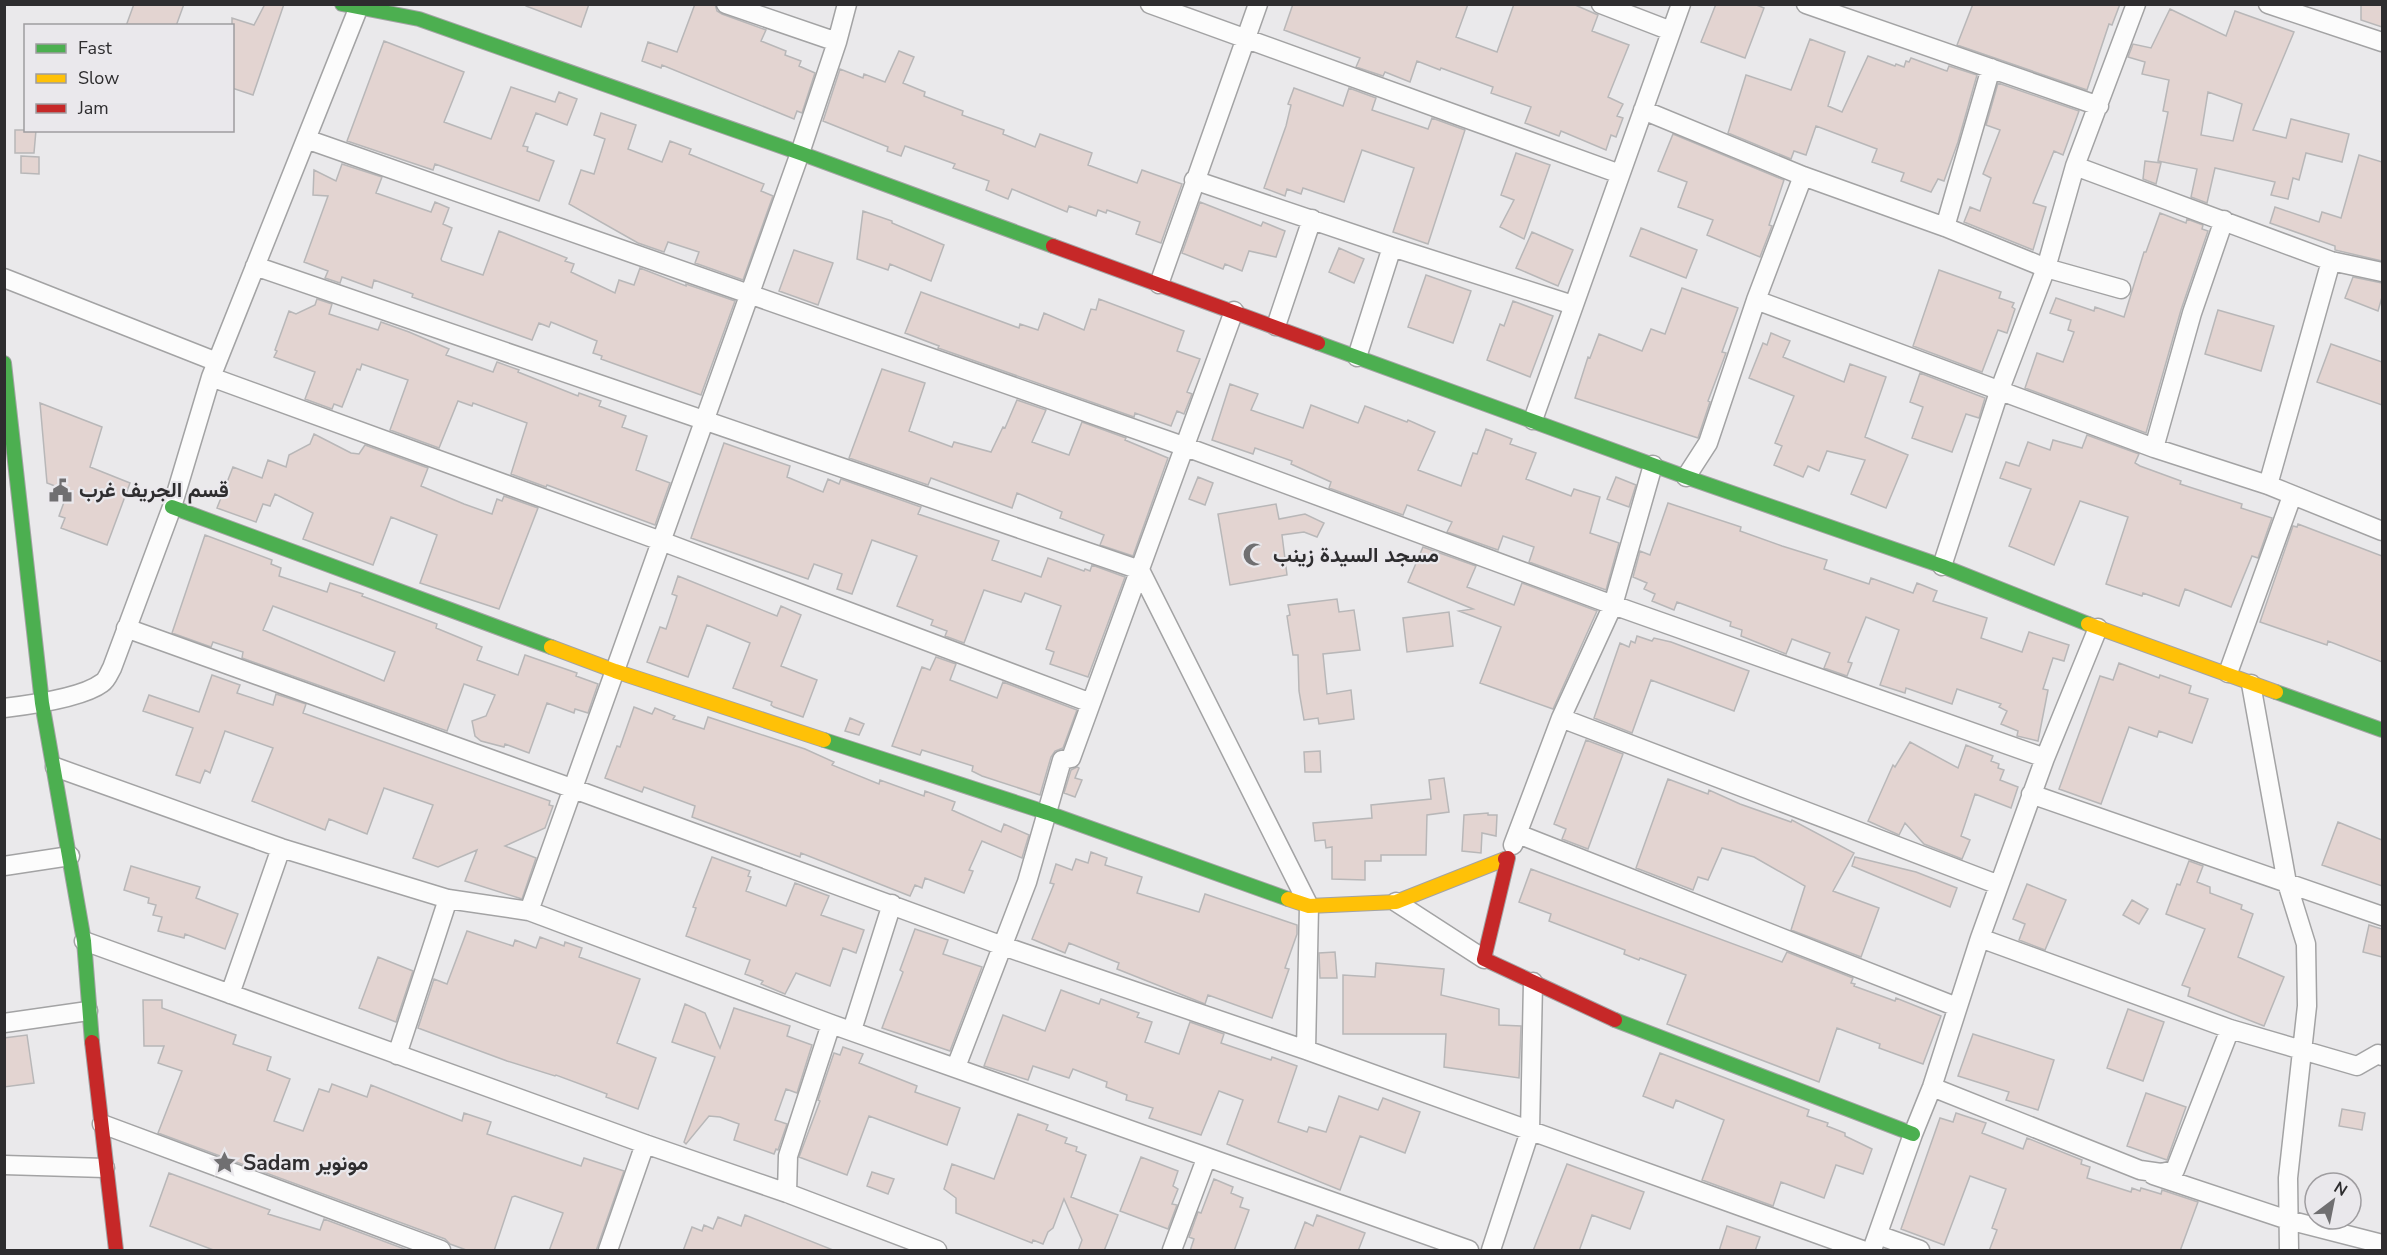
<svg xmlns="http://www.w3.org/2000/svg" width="2387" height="1255" font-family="'Nunito Sans',Vazirmatn,sans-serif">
	<rect width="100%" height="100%" fill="#eae9eb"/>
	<path fill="#e3d4d1" stroke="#b8b7b8" stroke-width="1.5" fill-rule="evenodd" d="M134,4H184L176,26H126Z
		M265,4H284L253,95L232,88V18L254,25Z
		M526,4H589L581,27L526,6Z
		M695,4H715L717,11L722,14L766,30L761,41L786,51L785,55L801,61L799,66L815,73L802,113L797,111L794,119L662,65L661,68L642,61L648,42L677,52Z
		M1293,4H1468L1456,37L1497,52L1514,4H1573L1598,15L1592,31L1629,45L1608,97L1623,104L1617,116L1623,118L1616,137L1611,135L1606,150L1561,131L1559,136L1525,123L1531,107L1491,93L1493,87L1441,68L1440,70L1417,61L1410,82L1385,72L1383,76L1356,67L1360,58L1284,30Z
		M1716,4H1754L1764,8L1745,58L1701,42Z
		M1973,4H2120L2112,25L2109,24L2087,90L1957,45Z
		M2361,4H2382V27L2361,20Z
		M2170,9L2226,36L2235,11L2294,32L2253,130L2286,138L2291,119L2349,134L2342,162L2306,153L2299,180L2293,178L2288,199L2271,195L2275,182L2215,168L2207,203L2191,197L2197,169L2158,161L2168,112L2163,111L2169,80L2142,74L2145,62L2128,57L2133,44L2151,48ZM2208,92L2242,104L2233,141L2201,135Z
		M1810,39L1845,52L1828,106L1842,112L1868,56L1895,66L1896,64L1904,67L1906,61L1909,62L1911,58L1944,70L1947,71L1949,66L1977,75L1958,142L1944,181L1938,179L1931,192L1901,181L1904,173L1872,162L1877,149L1816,126L1806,155L1794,151L1791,159L1728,133L1746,75L1791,90Z
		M384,41L464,72L444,122L491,139L511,87L555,102L559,92L577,99L567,125L536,113L523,146L528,147L527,151L554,161L539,201L435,164L433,170L347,141Z
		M899,51L914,57L903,83L925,92L924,96L963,111L962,115L1004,130L1003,134L1035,147L1040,134L1092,153L1088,165L1137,183L1142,170L1182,184L1161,243L1136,234L1140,222L1107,210L1106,213L1098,210L1096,216L1069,206L1067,212L1012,189L1008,199L986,190L989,181L953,168L955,164L905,146L901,156L887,151L888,147L823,121L840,69L863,78L864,74L885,82Z
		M1998,83L2079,111L2063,155L2054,151L2033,203L2046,207L2033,250L1964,222L1970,207L1980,211L1991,178L1983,174L2000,130L1986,125Z
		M1294,88L1343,106L1349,88L1376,98L1372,110L1428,129L1432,118L1465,130L1428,244L1393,232L1414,168L1362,150L1344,202L1303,188L1301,194L1287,189L1285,196L1264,188L1286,126L1291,105L1288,104Z
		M601,113L636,125L628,149L662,162L670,141L691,149L689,154L764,184L761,191L773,196L743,280L695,263L699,252L668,242L664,252L638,243L569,204L581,170L594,174L605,139L594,135Z
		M15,130H36L34,153H15Z
		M1673,134L1784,180L1769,225L1772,226L1760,257L1707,235L1713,220L1678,207L1687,182L1658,171Z
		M1516,153L1550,165L1524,239L1500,227L1514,200L1501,195Z
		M2359,155L2382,162V261L2335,250V246L2270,223L2275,207L2319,222L2322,212L2341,218Z
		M21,156L39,157V174L21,173Z
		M2145,161L2161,163L2156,184L2143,179Z
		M342,164L382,177L376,193L431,212L435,202L449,208L443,224L452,228L441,259L442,261L483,275L499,231L567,258L565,261L574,264L571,272L615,293L619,280L634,285L640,268L686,286V284L735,301L701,395L601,359L602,356L593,353L597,341L551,322L549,327L539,323L532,340L412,297L413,294L374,280L372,288L342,277L340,283L325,278L328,271L304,262L328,196L313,195L314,170L336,181Z
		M1200,202L1261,226L1263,222L1285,231L1276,257L1249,251L1242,271L1225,264L1223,269L1182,253Z
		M863,211L892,221V223L944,245L931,281L890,264L888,270L857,259Z
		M2160,213L2186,223L2187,219L2203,225L2202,229L2208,231L2181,310L2146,433L2025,388L2037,353L2063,362L2074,332L2068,330L2071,320L2050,313L2056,298L2094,311L2095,307L2124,317L2144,252H2146Z
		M1641,228L1697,250L1686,278L1630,256Z
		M1532,232L1573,250L1558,286L1516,268Z
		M1339,248L1364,259L1354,283L1329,272Z
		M794,250L833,263L818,305L779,291Z
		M1939,270L2001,292L1999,298L2014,303L2012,307L2015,309L2007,333L1998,330L1982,372L1913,346Z
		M1426,275L1471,291L1453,343L1408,327Z
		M2353,277L2382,283V297L2378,311L2345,298Z
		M1682,288L1738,308L1722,352L1726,353L1708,401L1710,402L1698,438L1575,398L1588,357L1590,358L1599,334L1642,351L1651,329L1665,334Z
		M921,292L1019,328L1020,324L1038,330L1044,313L1084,330L1091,309L1096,310L1099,299L1184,331L1177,351L1200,359L1187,392L1192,394L1184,414L1177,411L1171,426L1135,413L1134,417L938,348L939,346L905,333Z
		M317,299L332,304L329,314L378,330L381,322L409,332L449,349L446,355L493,372L497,362L519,370L518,372L578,396L579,393L601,401L599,406L626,416L622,427L647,436L636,470L670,483L655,525L547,485L546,487L511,474L527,423L473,403L472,406L458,401L439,448L390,430L408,380L362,364L360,370L357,369L342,407L334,404L332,409L305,399L315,372L274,357L277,351L275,350L289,311L296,314L315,305Z
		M1513,301L1553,316L1530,377L1487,360L1500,324L1504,326Z
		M2218,310L2274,326L2261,371L2205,354Z
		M1771,333L1790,341L1783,357L1844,382L1850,364L1886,377L1865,437L1908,455L1886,508L1851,494L1865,460L1827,451L1819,471L1808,466L1803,477L1774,465L1782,446L1775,443L1794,396L1749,378L1763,343L1767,345Z
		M2331,344L2382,362V405L2317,382Z
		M882,369L925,383L909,431L952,447L954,442L991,452L1003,427L1005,428L1017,400L1046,410L1032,442L1069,455L1082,422L1126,438L1125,440L1168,458L1133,556L1100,545L1104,535L1060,518L1062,512L1017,493L1012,508L931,478L928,485L849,458Z
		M1920,373L1985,398L1979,418L1966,414L1952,452L1912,438L1923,407L1910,402Z
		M1230,384L1258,394L1251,410L1303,428L1311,405L1358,423L1365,406L1407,422L1408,420L1435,432L1418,470L1461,486L1473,453L1477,454L1486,429L1512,439L1510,444L1536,453L1526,479L1571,496L1574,489L1600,497L1590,533L1619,543L1606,590L1529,562L1534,547L1503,536L1498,550L1447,532L1452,522L1407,505L1403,515L1329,488L1331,482L1291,464L1292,461L1255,448L1253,454L1212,440Z
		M40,403L102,427L90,467L130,483L107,545L61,528L65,518L59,516L68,491L47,483Z
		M314,434L351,453L359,454L365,445L428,468L421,486L464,504L492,514L497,499L502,501L504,496L538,508L499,609L420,583L437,535L391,517L373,565L303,539L313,513L275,494L270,506L263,504L256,522L217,508L233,467L262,478L268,460L286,467L289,455L310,444Z
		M2087,435L2139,454L2135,463L2140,466L2181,481L2180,484L2242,504L2241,508L2272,518L2258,558L2252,556L2231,607L2185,589L2179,606L2143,593L2142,596L2106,584L2128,517L2080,501L2054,565L2009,546L2031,489L2000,478L2006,462L2019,466L2028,442L2050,450L2053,440L2082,448Z
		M724,443L790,466L787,477L823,492L828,479L839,484L841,479L921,507L918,514L999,541L992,560L1041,577L1048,558L1084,571L1085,569L1090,571L1092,565L1125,577L1088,677L1050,664L1054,652L1046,649L1061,606L1025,593L1021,602L984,590L964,643L945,636L947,631L931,625L933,620L897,606L917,556L872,540L852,594L837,589L842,574L814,564L808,579L691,538Z
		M1198,477L1213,483L1205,505L1189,499Z
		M1616,477L1636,485L1629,507L1607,499Z
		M1668,503L1741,527L1740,531L1782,546L1827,560L1824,569L1869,584L1871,578L1913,593L1917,583L1937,591L1933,601L1987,618L1981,638L2022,652L2029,632L2069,645L2064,661L2053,658L2043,689L2048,690L2038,741L2017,736L2018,731L2001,724L2007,711L1999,707L2001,704L1957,689L1952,704L1906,688L1905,693L1880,685L1899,630L1866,617L1848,662L1852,663L1847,676L1824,668L1830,653L1792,639L1786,654L1741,636L1742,630L1730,626L1731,622L1677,602L1674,610L1652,601L1655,594L1644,589L1647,583L1633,577L1640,551L1650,555Z
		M1276,504L1279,519L1305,514L1324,523L1317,537L1304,532L1282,535L1287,575L1230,585L1218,514Z
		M2298,524L2382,556V662L2328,641L2327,645L2260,622L2293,526L2297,527Z
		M205,535L272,560L271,564L281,568L279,576L327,592L330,583L363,594L362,596L437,624L436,628L482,647L477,660L518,675L525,655L577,673L576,676L598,684L588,713L575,709L574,713L547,703L529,753L505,744L504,747L481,741L475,736L472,721L486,716L495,695L464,684L447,731L242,658L243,652L213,642L211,647L172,633ZM273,606L395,652L384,681L263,630Z
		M1423,547L1476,566L1467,587L1514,605L1522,583L1597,611L1553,709L1480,683L1501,627L1459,611L1473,609L1408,582Z
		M678,576L777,616L781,606L801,615L781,666L817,680L803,717L774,707L771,705L772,702L733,688L750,643L707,625L688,677L647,662L660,627L666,629L677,596L672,594Z
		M1337,599L1339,612L1354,610L1360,650L1323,654L1327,694L1351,690L1354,719L1319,724L1318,718L1304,720L1299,691L1298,655H1293L1287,616L1290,615L1288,605Z
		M1449,612L1453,646L1407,652L1403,618Z
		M1637,636L1652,641L1654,638L1671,642L1749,671L1734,711L1651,680L1632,733L1594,718L1620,643L1629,647L1631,641L1635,643Z
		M936,657L956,664L950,680L997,698L1003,682L1077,710L1063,748L1055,751L1051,757L1040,795L982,776L972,771L973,766L922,750L920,755L892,746L922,667L930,670Z
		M2119,663L2159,678L2160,675L2191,686L2189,693L2208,699L2192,743L2159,731L2157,737L2129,727L2101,804L2059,789L2100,676L2113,680Z
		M212,675L240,685L237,693L273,705L276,694L306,704L303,713L550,801L549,805L553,806L545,828L505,846L536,858L522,899L465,881L477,850L438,867L413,858L433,805L384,788L367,834L329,819L325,830L252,801L273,748L225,731L210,773L205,770L200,783L176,775L193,728L143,711L149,695L199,712Z
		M634,707L652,714L655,708L675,716L673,719L704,729L708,717L805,749L834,762L832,765L879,784L880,780L924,796L925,791L955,802L952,810L1001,832L1004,824L1029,835L1022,858L982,841L969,870L973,871L964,893L925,878L922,888L915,885L910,896L801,853L800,857L692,817L695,806L644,787L642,792L605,778L617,746L620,747Z
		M850,718L864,724L859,735L845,731Z
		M1586,740L1623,754L1588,849L1562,839L1566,829L1554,824Z
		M1910,742L1958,768L1966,745L1993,756L1991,761L1999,764L1998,768L2004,770L2000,780L2018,787L2011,808L1975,794L1961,836L1970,840L1962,859L1924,844L1905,823L1899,835L1868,821L1893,765L1895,767Z
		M1320,751L1321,772H1305L1304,752Z
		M1077,767L1079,768L1075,778L1082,780L1075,797L1064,793L1071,770Z
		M1444,778L1449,812L1427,815L1426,855H1381V861H1365V880L1332,879V847L1326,848L1325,840L1315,841L1313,823L1372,818L1371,805L1431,799L1429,780Z
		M1668,779L1708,794L1709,790L1740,804L1791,822L1792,820L1854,853L1833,891L1879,908L1861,957L1791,930L1805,886L1754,857L1722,848L1708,880L1698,877L1693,890L1636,868Z
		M1488,813V815H1497L1496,836L1482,833L1481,853L1462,851L1464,815Z
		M2338,822L2382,840V886L2322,865Z
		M1091,852L1107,858L1105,865L1142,877L1137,893L1199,912L1205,894L1297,925V934L1285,968L1289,969L1272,1018L1208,995L1205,1004L1117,969L1119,963L1069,943L1065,953L1032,939L1054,884L1050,883L1056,864L1072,870L1076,859L1088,863Z
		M712,857L750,871L748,876L751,877L746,891L786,906L795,883L829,896L821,915L864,930L856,953L843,948L830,986L796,973L785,994L761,984L763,981L745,974L750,960L686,936L696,908L693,907Z
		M1855,857L1916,872L1957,888L1950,907L1852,866Z
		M2189,861L2203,866L2197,882L2210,887V893L2242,905L2241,909L2253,914L2238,957L2284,977L2264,1026L2188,996L2190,988L2182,985L2205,929L2166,914L2177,884L2180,885Z
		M131,866L200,887L196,898L238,914L225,949L185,934L184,938L158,931L162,917L153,915L156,905L148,903L149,898L124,890Z
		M1531,869L1782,962L1787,952L1853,978L1851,983L1855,984L1854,986L1895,1001L1896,998L1941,1016L1923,1064L1879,1048L1880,1044L1837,1028L1819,1082L1667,1024L1686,975L1640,958L1639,960L1624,954L1625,950L1549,921L1551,914L1519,902Z
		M2027,884L2066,900L2045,950L2019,940L2025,924L2013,919Z
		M2132,900L2148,909L2139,924L2123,915Z
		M2369,925L2382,929V957L2363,952Z
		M915,929L948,940L943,954L982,967L950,1051L882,1028L903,972L900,970Z
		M467,931L513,946L515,940L536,948L540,937L564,946L565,942L582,948L579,957L640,979L617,1043L656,1058L638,1109L606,1097L607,1094L556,1075L555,1076L507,1061L418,1028L434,979L447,984Z
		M1335,952L1337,978H1320L1319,953Z
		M378,957L413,971L396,1022L359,1008Z
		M1376,963L1444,969L1441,995L1499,1009V1025L1521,1026L1519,1078L1444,1067L1446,1034H1343V975L1375,977Z
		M1061,990L1099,1004L1101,999L1139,1013L1137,1017L1152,1022L1145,1042L1179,1054L1190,1022L1224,1034L1221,1043L1271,1060L1272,1057L1297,1066L1278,1122L1307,1132L1309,1127L1326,1132L1339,1096L1378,1110L1383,1098L1420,1112L1405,1153L1360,1136L1340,1190L1227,1144L1243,1100L1219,1091L1201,1135L1149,1118L1153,1108L1126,1100L1127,1095L1106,1087L1107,1082L1073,1069L1069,1078L1033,1066L1028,1080L984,1066L1003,1015L1045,1031Z
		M143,1000H162V1008L236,1035L233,1044L271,1057L267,1070L290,1079L274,1121L303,1131L319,1089L329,1092L332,1084L367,1097L371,1085L462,1121L464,1113L491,1122L487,1134L581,1166L584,1158L624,1171L596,1251H549L563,1213L515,1196L512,1197L494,1251H469L450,1244L445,1239L158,1133L182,1071L158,1063L164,1046H144Z
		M685,1004L705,1013L720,1048L734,1008L790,1026L787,1036L812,1045L797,1093L786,1089L775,1120L787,1124L778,1150L776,1149L774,1154L734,1140L739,1124L720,1117L709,1116L686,1144L684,1142L715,1057L672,1042Z
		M2128,1009L2164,1022L2143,1081L2107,1068Z
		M1973,1034L2054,1060L2038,1110L2006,1100L2009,1092L1958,1076Z
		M27,1035L34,1083L4,1087V1038Z
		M843,1047L863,1054L859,1063L917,1086L915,1092L960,1108L947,1145L869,1116L847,1175L799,1157L820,1101L818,1100L834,1053L840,1055Z
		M1660,1053L1809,1110L1807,1116L1828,1123L1827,1126L1845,1133V1136L1872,1149L1863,1174L1836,1165L1824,1198L1781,1182L1773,1206L1702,1180L1724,1120L1676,1100L1673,1108L1643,1096Z
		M2146,1093L2186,1107L2167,1160L2127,1146Z
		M2342,1109L2365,1113L2362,1130L2339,1126Z
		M1956,1113L1986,1123L1982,1133L2023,1149L2027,1138L2082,1160L2081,1164L2090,1167L2087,1178L2131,1192L2132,1188L2140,1191L2141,1188L2161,1194L2162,1190L2198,1202L2180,1251H1989L1997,1230L1992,1228L2006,1189L1970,1176L1944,1245L1901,1229L1940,1118L1953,1122Z
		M1018,1114L1048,1125L1046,1130L1067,1138L1065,1143L1077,1147L1076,1151L1086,1155L1071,1197L1118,1215L1104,1251H1078L1082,1240L1064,1199L1053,1228L1048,1232L1043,1244L1033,1240L1032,1243L956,1213V1198L944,1189L952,1164L994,1179Z
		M1141,1157L1178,1171L1173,1186L1178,1189L1172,1204L1177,1205L1168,1229L1120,1211Z
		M1567,1164L1644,1192L1630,1229L1592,1215L1579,1251H1533Z
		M872,1172L894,1179L888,1194L867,1186Z
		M169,1173L270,1210L268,1214L320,1230L324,1219L410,1251H216L150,1226Z
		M1214,1179L1233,1187L1231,1193L1243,1198L1240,1207L1249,1210L1234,1251H1190L1194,1239L1189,1237L1198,1212L1201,1213Z
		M745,1215L833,1250L832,1251H683L692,1227L702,1231L704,1225L713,1229L718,1217L741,1226Z
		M1317,1215L1365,1233L1358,1251H1294L1305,1222L1313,1226Z
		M1727,1226L1760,1237L1755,1251H1719Z"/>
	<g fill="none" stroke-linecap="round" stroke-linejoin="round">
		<defs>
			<path id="street" d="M726,4L837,42
				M1150,4L1620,174
				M1601,4L1671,31
				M1806,4L2099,106
				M2268,4L2382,42
				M1643,110L1803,176L1945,227L2046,268L2121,289
				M306,139L1186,447L1613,605L2045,758L2098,628
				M2075,166L2331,261L2382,272
				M1194,180L1392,247L1573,305
				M1945,227L1991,68
				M255,266L1140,570L1309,906L1306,1050
				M4,278L217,362
				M1159,284L1258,4
				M1756,300L2154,448L2268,485L2382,531
				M1276,326L1312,219
				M1357,357L1392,247
				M211,377L661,541L1091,703
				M1533,420L1681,4
				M2154,448L2192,313L2224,220
				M1686,477L1708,443L1756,300L1803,176
				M2268,485L2331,261
				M1942,566L2000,389L2046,268L2075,166L2136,4
				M126,628L574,789L1003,946L1306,1050L1862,1250
				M2228,673L2292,496
				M2251,684L2287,883L2306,944L2307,1006L2288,1178L2289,1250
				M4,708C29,705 82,698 102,683C107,680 109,673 112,668L172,507L211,377L360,4
				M1561,718L1999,885
				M55,767L281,848L448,899L529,911L831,1024L1469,1250
				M2031,794L2382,916
				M1518,834L1957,1007
				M1513,845L1561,718L1613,605L1653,465
				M4,866L70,856
				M1396,902L1484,959
				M529,911L800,153L837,42L847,4
				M1980,938L2230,1029L2357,1066L2378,1054L2382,1056
				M84,941L645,1144L787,1193L937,1250
				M230,994L281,848
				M4,1023L88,1011
				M852,1030L892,904
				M397,1055L448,899
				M956,1067L1027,882L1062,760L1071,758L1234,311
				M1932,1087L2140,1170L2161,1173L2175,1170L2230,1029
				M102,1124L441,1250
				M4,1165L105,1168
				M2153,1175L2288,1220L2382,1244
				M787,1193L788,1156L831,1024
				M1878,1235L1920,1250
				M608,1250L645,1144
				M1172,1250L1206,1159
				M1491,1250L1530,1131L1533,982
				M1872,1250L1913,1134L1932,1087L1980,938L2045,758"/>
			<path id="fast" d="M342,4L419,19L800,153L1053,246
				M1318,343L1686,477L1942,566L2088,624
				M4,363L42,703L84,941L92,1042
				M172,507L551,647
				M2276,692L2382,730
				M824,740L1048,813L1288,899
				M1615,1020L1913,1134"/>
			<path id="slow" d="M2088,624L2276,692
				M551,647L615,671L824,740
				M1288,899L1309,906L1396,902L1505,859"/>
			<path id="jam" d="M1053,246L1318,343
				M1505,859L1508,858L1484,959L1615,1020
				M92,1042L116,1250"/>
		</defs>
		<use href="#street" stroke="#a3a3a4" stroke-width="21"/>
		<use href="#fast" stroke="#a3a3a4" stroke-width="16"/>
		<use href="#slow" stroke="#a3a3a4" stroke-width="16"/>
		<use href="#jam" stroke="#a3a3a4" stroke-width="16"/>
		<use href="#street" stroke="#fcfcfc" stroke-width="18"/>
		<use href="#fast" stroke="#4caf50" stroke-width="14"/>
		<use href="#slow" stroke="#ffc107" stroke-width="14"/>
		<use href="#jam" stroke="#c62828" stroke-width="14"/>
	</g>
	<defs>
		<symbol id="civic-bare" viewBox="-9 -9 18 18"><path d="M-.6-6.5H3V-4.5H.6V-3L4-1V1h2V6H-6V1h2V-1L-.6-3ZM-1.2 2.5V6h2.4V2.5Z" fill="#706f71" stroke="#eae8ec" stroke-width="2.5" paint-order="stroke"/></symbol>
		<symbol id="mosque-bare" viewBox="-9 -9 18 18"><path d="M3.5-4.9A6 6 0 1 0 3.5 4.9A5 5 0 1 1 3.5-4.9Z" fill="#706f71" stroke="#eae8ec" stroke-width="2.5" paint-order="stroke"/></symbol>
		<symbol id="sight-bare" viewBox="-9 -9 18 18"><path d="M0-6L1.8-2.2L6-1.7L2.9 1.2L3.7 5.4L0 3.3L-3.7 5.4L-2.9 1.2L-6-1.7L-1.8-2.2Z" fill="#706f71" stroke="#eae8ec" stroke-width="2.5" paint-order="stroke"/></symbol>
	</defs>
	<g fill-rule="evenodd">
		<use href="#civic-bare" x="44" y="474" width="33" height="33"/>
		<use href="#mosque-bare" x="1238" y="538" width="33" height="33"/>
		<use href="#sight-bare" x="208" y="1146" width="33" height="33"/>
	</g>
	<g text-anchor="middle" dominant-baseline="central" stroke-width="4.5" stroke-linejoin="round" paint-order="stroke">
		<g font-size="21" font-weight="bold" fill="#2e2d2f" stroke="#eae8ec" text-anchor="start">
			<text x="79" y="490">قسم الجريف غرب</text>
			<text x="1273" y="555">مسجد السيدة زينب</text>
			<text x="243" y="1163">Sadam مونوير</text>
		</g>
	</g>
	<rect width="2387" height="1255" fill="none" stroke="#2e2d2f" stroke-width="12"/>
	<rect x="24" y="24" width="210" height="108" fill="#eae8ec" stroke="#9f9da0" stroke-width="1.5"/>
	<rect x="36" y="44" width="30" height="9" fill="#4caf50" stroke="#9f9da0" stroke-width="1.5"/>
	<text x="78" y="54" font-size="18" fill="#2e2d2f">Fast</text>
	<rect x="36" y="74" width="30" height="9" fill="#ffc107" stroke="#9f9da0" stroke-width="1.5"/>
	<text x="78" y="84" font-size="18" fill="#2e2d2f">Slow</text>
	<rect x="36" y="104" width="30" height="9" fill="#c62828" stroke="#9f9da0" stroke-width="1.5"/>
	<text x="78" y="114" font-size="18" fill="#2e2d2f">Jam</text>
	<g transform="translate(2333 1201) rotate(32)"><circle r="28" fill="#eae8ec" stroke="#9f9da0" stroke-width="1.5"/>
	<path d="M0-4.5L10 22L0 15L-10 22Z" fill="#706f71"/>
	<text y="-9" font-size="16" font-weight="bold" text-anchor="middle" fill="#2e2d2f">N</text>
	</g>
</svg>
